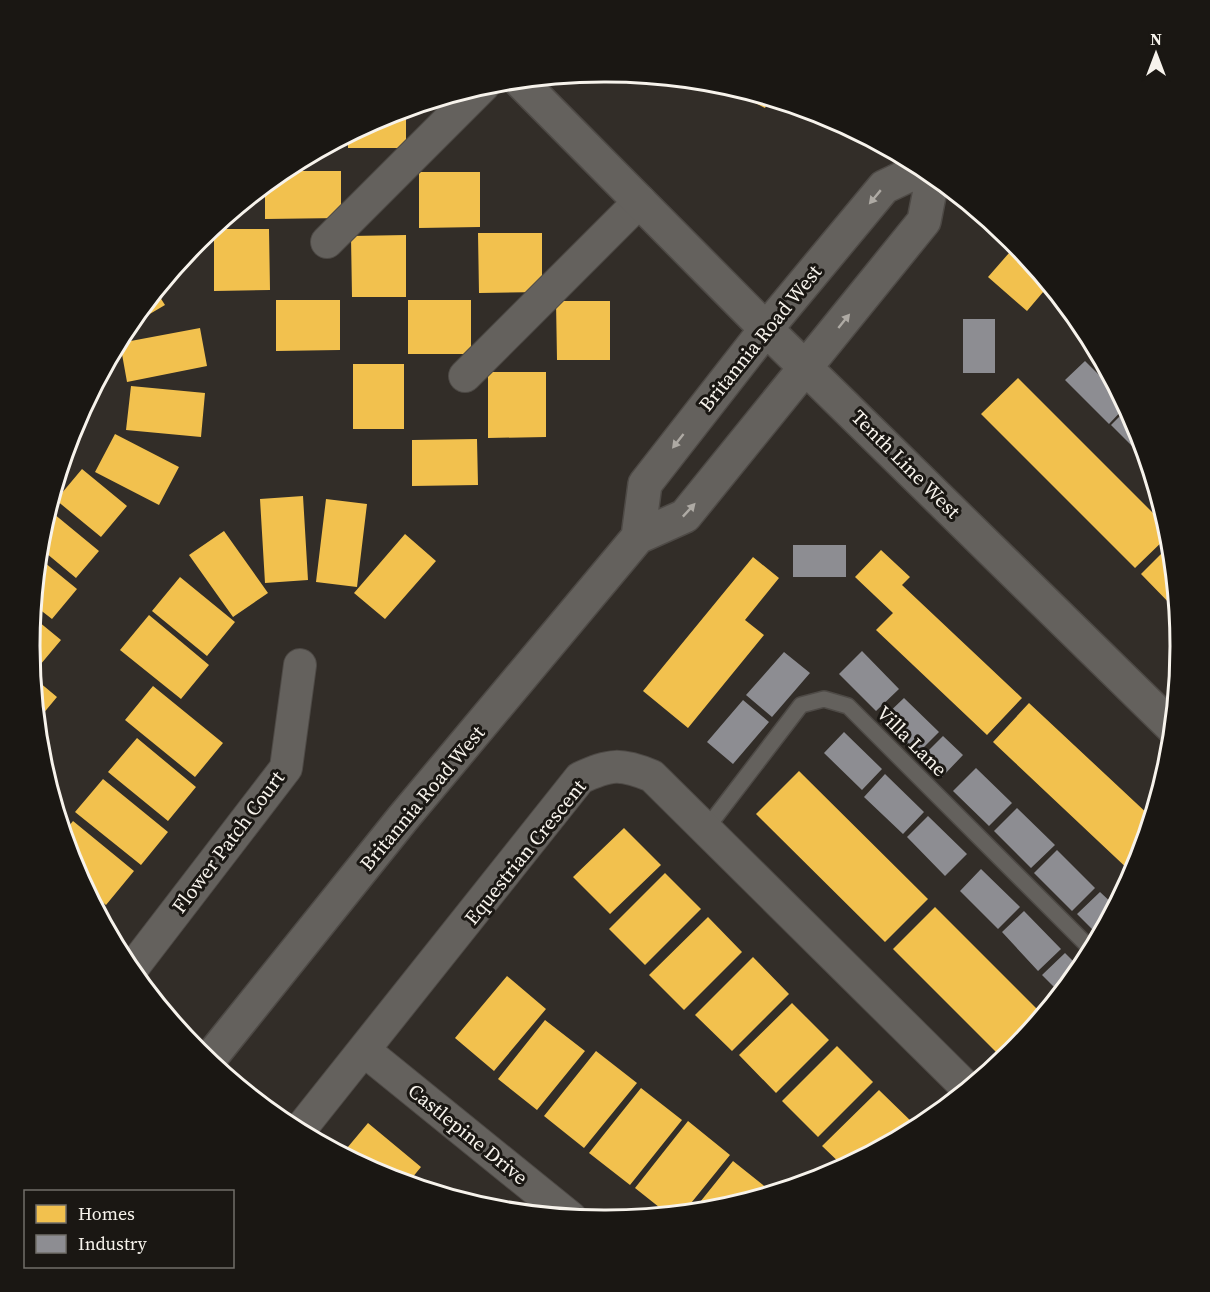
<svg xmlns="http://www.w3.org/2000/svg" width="1210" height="1292" font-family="'Source Serif 4',serif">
	<rect width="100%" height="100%" fill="#322d28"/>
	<path fill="#f2c14e" d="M729,86L770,98L765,108L728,89Z
		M406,109V148H348V135L385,115Z
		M282,171H341V218L265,219V184Z
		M419,172H480V227L419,228Z
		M214,229H269L270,290L214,291Z
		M478,233H542V292L479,293Z
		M406,235V297H352L351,236Z
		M1016,245L1049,285L1027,311L988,277Z
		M156,291L165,305L126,328L127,326Z
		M276,300H340V350L276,351Z
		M408,300H471V354H408Z
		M556,301H610V360H557Z
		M200,328L207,366L127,382L120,343Z
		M353,364H404V429H353Z
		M488,372H546V437L488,438Z
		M1018,378L1167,527L1169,535L1135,568L981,414Z
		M131,386L205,393L201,437L126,430Z
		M115,434L179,467L159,505L95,472Z
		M477,439L478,485L412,486V440Z
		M82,469L127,506L101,537L56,500Z
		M303,496L308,580L265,583L260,499Z
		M326,499L367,504L357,587L316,582Z
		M48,509L99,551L76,578L40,548Z
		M224,531L268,593L233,617L189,555Z
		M405,534L436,561L385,619L354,593Z
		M1170,545L1171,556L1176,610L1141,574Z
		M881,550L910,577L902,585L1022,698L987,735L876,630L893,613L855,577Z
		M753,557L779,578L745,620L764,635L688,728L643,691Z
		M39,558L77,589L52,619L34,605Z
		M180,577L235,622L207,656L152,611Z
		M149,615L209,665L181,699L120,650Z
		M33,617L61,640L35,671L32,668L30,646Z
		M33,677L57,697L37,721Z
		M153,686L223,743L195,777L125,720Z
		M1029,703L1151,817L1132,873L993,742Z
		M137,738L196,787L168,821L108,772Z
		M799,771L928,899L885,942L756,814Z
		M103,779L168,832L141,865L75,812Z
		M73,821L134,871L106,905L86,889L74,866L64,832Z
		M624,828L661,865L610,914L573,877Z
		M665,873L701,909L645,965L609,929Z
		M935,907L1043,1015L1003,1059L893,949Z
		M708,917L742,952L684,1010L649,975Z
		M753,957L789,994L732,1051L695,1015Z
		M507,976L546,1009L494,1071L455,1038Z
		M792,1003L829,1040L776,1093L739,1055Z
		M545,1020L585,1051L537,1110L498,1079Z
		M837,1046L873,1082L818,1137L782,1101Z
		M596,1051L637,1083L584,1148L544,1116Z
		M641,1088L682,1120L630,1185L589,1153Z
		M879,1090L915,1125L906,1134L844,1167L822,1146Z
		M688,1121L730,1155L683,1213L669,1215L635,1188Z
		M368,1123L421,1167L407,1184L385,1177L342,1154Z
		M733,1161L773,1193L717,1210L692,1212Z"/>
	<path fill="#8d8d92" d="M963,319H995V373H963Z
		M1085,361L1119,395L1126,406L1109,424L1065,380Z
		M1127,409L1136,426L1147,461L1111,425Z
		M793,545H846V577H793Z
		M862,651L899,689L876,711L839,674Z
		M784,652L810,673L772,717L746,695Z
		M904,698L939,732L916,755L881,720Z
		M743,700L769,722L733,764L707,742Z
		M844,732L882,769L862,790L824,753Z
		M943,736L963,755L942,777L922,757Z
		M976,768L1012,803L989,826L953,791Z
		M885,774L924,812L903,834L864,797Z
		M1017,808L1055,845L1031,868L994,831Z
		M928,816L967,854L945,876L907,837Z
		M1057,850L1095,888L1072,911L1034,873Z
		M981,869L1020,907L998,929L960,891Z
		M1100,892L1115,906L1099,936L1077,914Z
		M1024,911L1061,949L1038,971L1002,932Z
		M1065,953L1081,969L1060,993L1042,975Z"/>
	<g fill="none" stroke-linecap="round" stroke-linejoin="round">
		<defs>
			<path id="lane" d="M706,829L801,705L824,699L848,706L1092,950"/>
			<path id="street" d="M327,242L484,85
				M465,376L640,201
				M131,970L286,768L300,665
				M365,1051L571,1218
				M299,1131L580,778C611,764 620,763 652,776L968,1089"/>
			<path id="secondary" d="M519,80L766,329L1172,727
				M638,537L645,484L766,329L884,187L924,168
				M208,1061L403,818L638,537L685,516L924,221L933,175"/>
		</defs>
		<use href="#lane" stroke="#4e4a46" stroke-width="18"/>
		<use href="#street" stroke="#4e4a46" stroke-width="34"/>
		<use href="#secondary" stroke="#4e4a46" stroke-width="36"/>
		<use href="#lane" stroke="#64615d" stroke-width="15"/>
		<use href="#street" stroke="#64615d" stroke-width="32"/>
		<use href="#secondary" stroke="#64615d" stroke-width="33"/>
	</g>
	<defs><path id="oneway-solid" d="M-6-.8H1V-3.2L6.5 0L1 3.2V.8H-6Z" transform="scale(1.5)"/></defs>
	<g fill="#aeaaa4">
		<use href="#oneway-solid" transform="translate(875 197) rotate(130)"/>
		<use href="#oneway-solid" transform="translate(844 321) rotate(-51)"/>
		<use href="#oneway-solid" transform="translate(678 441) rotate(128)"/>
		<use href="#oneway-solid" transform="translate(689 510) rotate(-47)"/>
	</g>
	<g text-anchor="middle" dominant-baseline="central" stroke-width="6" stroke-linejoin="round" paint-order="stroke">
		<g font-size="20" fill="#f7f3ec" stroke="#1a1713">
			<text transform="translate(760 338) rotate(-51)">Britannia Road West</text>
			<text transform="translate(906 464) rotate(45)">Tenth Line West</text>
			<text transform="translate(912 741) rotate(45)">Villa Lane</text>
			<text transform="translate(422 798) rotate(-50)">Britannia Road West</text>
			<text transform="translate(228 842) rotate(-53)">Flower Patch Court</text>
			<text transform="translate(525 852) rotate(-51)">Equestrian Crescent</text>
			<text transform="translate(468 1134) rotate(39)">Castlepine Drive</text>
		</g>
	</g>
	<path d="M0 0H1210V1292H0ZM604 82H606A564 564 0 0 1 1170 646V646A564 564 0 0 1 606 1210H604A564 564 0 0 1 40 646V646A564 564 0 0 1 604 82Z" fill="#1a1713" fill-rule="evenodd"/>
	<path fill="none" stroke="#f7f3ec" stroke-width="3" d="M604 82H606A564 564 0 0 1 1170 646V646A564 564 0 0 1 606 1210H604A564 564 0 0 1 40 646V646A564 564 0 0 1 604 82Z"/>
	<rect x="24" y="1190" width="210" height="78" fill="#1a1713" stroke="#726f6a" stroke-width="1.5"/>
	<rect x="36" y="1205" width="30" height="18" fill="#f2c14e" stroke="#726f6a" stroke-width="1.5"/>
	<text x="78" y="1220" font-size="18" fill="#f7f3ec">Homes</text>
	<rect x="36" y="1235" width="30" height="18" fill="#8d8d92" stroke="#726f6a" stroke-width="1.5"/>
	<text x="78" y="1250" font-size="18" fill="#f7f3ec">Industry</text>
	<g transform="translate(1156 54)" stroke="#1a1713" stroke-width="4.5" paint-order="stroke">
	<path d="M0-4.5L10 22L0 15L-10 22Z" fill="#f7f3ec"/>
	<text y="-9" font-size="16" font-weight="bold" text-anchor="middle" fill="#f7f3ec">N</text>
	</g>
</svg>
